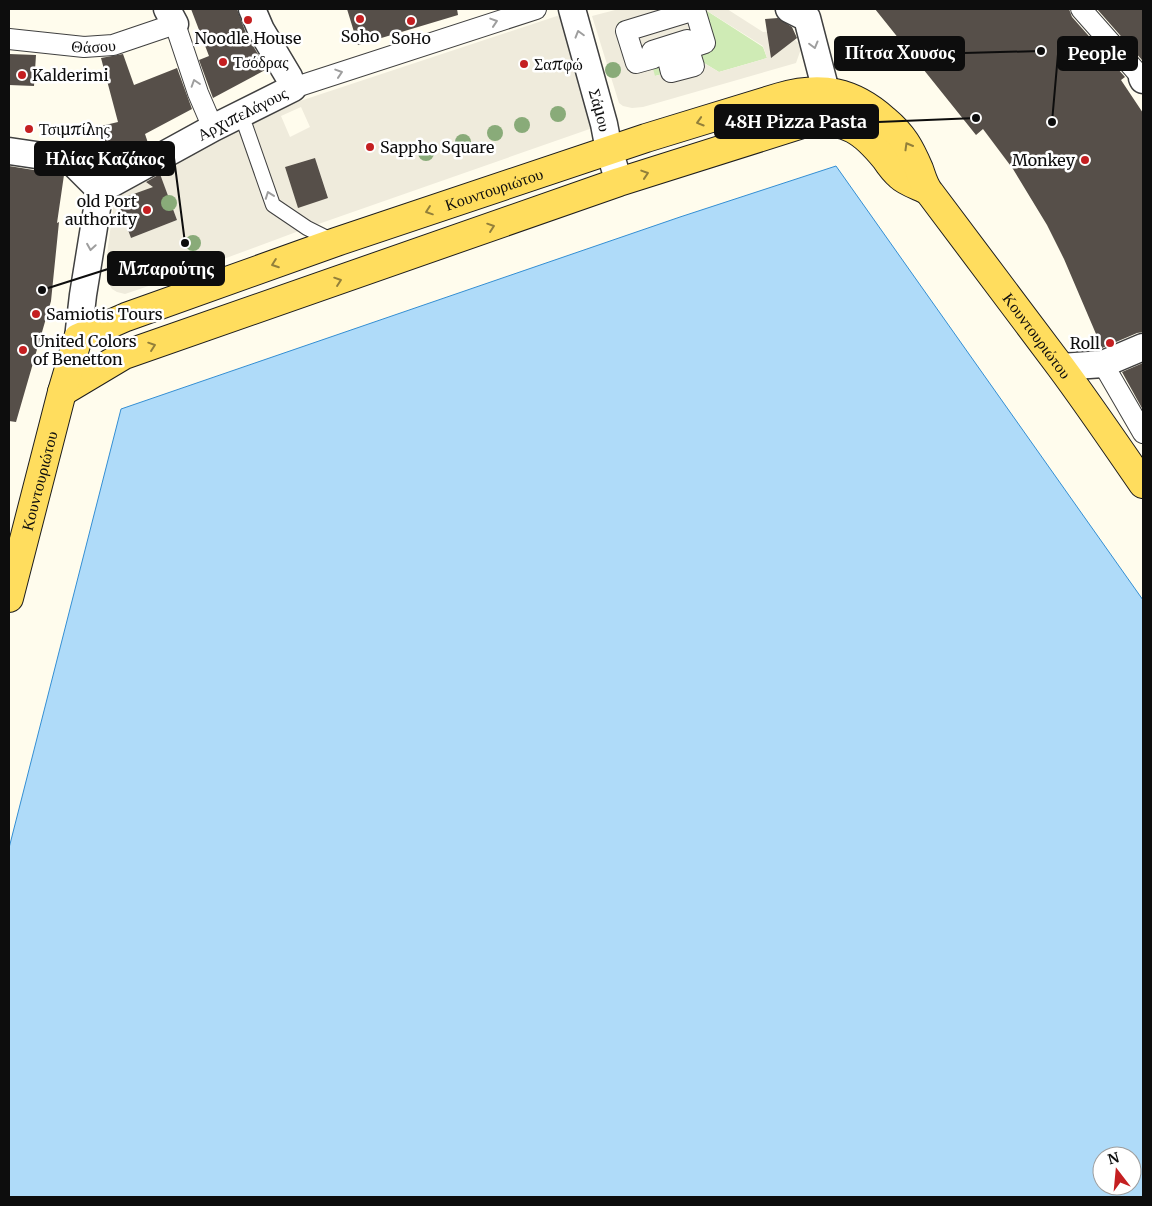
<svg xmlns="http://www.w3.org/2000/svg" width="1152" height="1206" font-family="Merriweather,serif">
	<rect width="100%" height="100%" fill="#fffced"/>
	<path fill="#cfebb5" d="M664,9H704L763,47L767,58L719,72L704,63L655,76L633,70L618,22L648,14L666,18Z"/>
	<path fill="#efebdc" fill-rule="evenodd" d="M619,9H664L666,18L695,10L706,43L635,64L625,30L648,14L618,22L632,70L652,65L655,76L704,63L719,72L767,58L763,46L704,9H727L763,32L774,31L795,40L802,46L796,63L643,107L632,108L623,106L619,103L592,16Z
		M572,11L604,124L307,228L175,277L125,294L117,292L112,289L106,278L105,270L115,194L244,125L297,102ZM301,107L310,127L290,137L281,116ZM315,158L328,197L298,207L285,167ZM163,183L177,220L131,238L117,201ZM125,255L130,269L115,274L110,260Z"/>
	<path fill="#afdbf9" stroke="#338ed3" fill-rule="evenodd" d="M836,166L1143,600V1197H9V848L121,409L680,217ZM1102,1156H1132V1186H1102Z"/>
	<path fill="#564f49" d="M191,9H237L247,36L267,69L213,98L199,60L209,56Z
		M347,9H457L458,15L358,45Z
		M875,9H1069L1072,17L1125,77L1121,80L1143,113V332L1137,333L1102,348L1064,259L1047,225L1013,169L983,129L976,135Z
		M1097,9H1143V58L1142,60Z
		M778,18L792,27L797,38L771,58L765,19Z
		M9,54L36,55L34,86L9,85Z
		M123,54L134,85L177,68L192,109L145,134L149,146L119,162L109,155L101,126L118,122L101,58Z
		M315,158L328,198L298,208L285,167Z
		M9,166L64,175L57,223L59,222L51,301L16,422L9,421Z
		M160,174L177,220L131,238L117,200L153,187L146,182Z
		M1143,363V410L1122,372Z"/>
	<g fill="none" stroke-linecap="round" stroke-linejoin="round">
		<defs>
			<path id="service" d="M242,113L245,125L273,205L307,228L335,242"/>
			<g id="pedestrian">
				<path d="M1081,9L1142,78"/>
				<path d="M695,10L705,43L690,48L687,40L652,51L654,58L636,63L626,31Z"/>
				<path id="s1" d="M9,39L84,47L113,45L175,24L198,93L213,128"/>
				<path d="M689,50L694,66L671,72L667,56Z"/>
				<path d="M293,88L536,9"/>
				<path d="M1103,364L1143,433"/>
			</g>
			<g id="minor">
				<path d="M167,9L175,24"/>
				<path id="s2" d="M572,9L604,124L609,150L619,182"/>
				<path d="M789,9L807,18L826,91"/>
				<path d="M1143,77L1142,78L1143,80"/>
				<path d="M9,151L70,160L100,190"/>
				<path id="s3" d="M78,338L83,295L100,190L213,128L293,88L289,77L261,30L252,9"/>
				<path d="M1061,367L1103,364L1143,347"/>
			</g>
			<g id="primary">
				<path d="M62,392L124,355L619,182L812,121C848,121 862,130 885,158C889,164 894,171 900,176C906,182 919,186 927,190"/>
				<path id="s4" d="M9,598L62,392L78,338L126,317L336,242L646,138L780,97C821,85 853,91 885,120C903,135 910,148 919,169C922,177 924,186 930,193C973,251 1017,308 1060,366C1089,405 1116,445 1143,484"/>
			</g>
		</defs>
		<use href="#service" stroke="#404040" stroke-width="16"/>
		<use href="#pedestrian" stroke="#404040" stroke-width="22"/>
		<use href="#minor" stroke="#404040" stroke-width="29"/>
		<use href="#primary" stroke="#1e1e1e" stroke-width="30"/>
		<use href="#service" stroke="#fff" stroke-width="14"/>
		<use href="#pedestrian" stroke="#fff" stroke-width="20"/>
		<use href="#minor" stroke="#fff" stroke-width="26"/>
		<use href="#primary" stroke="#ffdd5e" stroke-width="28"/>
	</g>
	<g fill="#89ab79">
		<circle cx="613" cy="70" r="8"/>
		<circle cx="558" cy="114" r="8"/>
		<circle cx="522" cy="125" r="8"/>
		<circle cx="495" cy="133" r="8"/>
		<circle cx="463" cy="142" r="8"/>
		<circle cx="426" cy="153" r="8"/>
		<circle cx="169" cy="203" r="8"/>
		<circle cx="193" cy="243" r="8"/>
	</g>
	<defs><path id="oneway-chevron" d="M-2-3.5L2.5 0L-2 3.5" fill="none" stroke-width="1.6" stroke-linecap="round" stroke-linejoin="round" transform="scale(1.25)"/></defs>
	<g stroke="#9e9e9e">
		<use href="#oneway-chevron" transform="translate(494 22) rotate(-18)"/>
		<use href="#oneway-chevron" transform="translate(579 34) rotate(-106)"/>
		<use href="#oneway-chevron" transform="translate(814 45) rotate(75)"/>
		<use href="#oneway-chevron" transform="translate(339 73) rotate(-18)"/>
		<use href="#oneway-chevron" transform="translate(195 83) rotate(-108)"/>
		<use href="#oneway-chevron" transform="translate(269 195) rotate(-110)"/>
		<use href="#oneway-chevron" transform="translate(91 247) rotate(99)"/>
	</g>
	<g stroke="#927f3a">
		<use href="#oneway-chevron" transform="translate(700 122) rotate(163)"/>
		<use href="#oneway-chevron" transform="translate(908 146) rotate(-120)"/>
		<use href="#oneway-chevron" transform="translate(645 174) rotate(-18)"/>
		<use href="#oneway-chevron" transform="translate(429 211) rotate(161)"/>
		<use href="#oneway-chevron" transform="translate(491 227) rotate(-19)"/>
		<use href="#oneway-chevron" transform="translate(275 264) rotate(160)"/>
		<use href="#oneway-chevron" transform="translate(338 281) rotate(-19)"/>
		<use href="#oneway-chevron" transform="translate(152 346) rotate(-19)"/>
	</g>
	<g fill="#c41f21" stroke="#fff" stroke-width="2">
		<circle cx="360" cy="19" r="5"/>
		<circle cx="248" cy="20" r="5"/>
		<circle cx="411" cy="21" r="5"/>
		<circle cx="223" cy="62" r="5"/>
		<circle cx="524" cy="64" r="5"/>
		<circle cx="22" cy="75" r="5"/>
		<circle cx="29" cy="129" r="5"/>
		<circle cx="370" cy="147" r="5"/>
		<circle cx="1085" cy="160" r="5"/>
		<circle cx="147" cy="210" r="5"/>
		<circle cx="36" cy="314" r="5"/>
		<circle cx="1110" cy="343" r="5"/>
		<circle cx="23" cy="350" r="5"/>
	</g>
	<g text-anchor="middle" dominant-baseline="central" stroke-width="5" stroke-linejoin="round" paint-order="stroke">
		<g font-size="16" fill="#0d0d0d" stroke="#fff" text-anchor="start">
			<text x="360" y="36" text-anchor="middle">Soho</text>
			<text x="248" y="38" text-anchor="middle">Noodle House</text>
			<text x="411" y="38" text-anchor="middle">SoΗo</text>
			<text x="233" y="62">Τσόδρας</text>
			<text x="534" y="64">Σαπφώ</text>
			<text x="32" y="75">Kalderimi</text>
			<text x="39" y="129">Τσιμπίλης</text>
			<text x="380" y="147">Sappho Square</text>
			<text x="1075" y="160" text-anchor="end">Monkey</text>
			<text x="137" y="201" text-anchor="end">old Port<tspan x="137" dy="18">authority</tspan></text>
			<text x="46" y="314">Samiotis Tours</text>
			<text x="33" y="341">United Colors<tspan x="33" dy="18">of Benetton</tspan></text>
			<text x="1100" y="343" text-anchor="end">Roll</text>
		</g>
		<g font-size="16" fill="#0d0d0d" stroke="#fff">
			<text stroke="none"><textPath href="#s1" startOffset="85">Θάσου</textPath></text>
			<text stroke="none"><textPath href="#s2" startOffset="105">Σάμου</textPath></text>
			<text stroke="none"><textPath href="#s3" startOffset="311">Αρχιπελάγους</textPath></text>
			<text stroke="none"><textPath href="#s4" startOffset="711">Κουντουριώτου</textPath></text>
			<text stroke="none"><textPath href="#s4" startOffset="1390">Κουντουριώτου</textPath></text>
			<text stroke="none"><textPath href="#s4" startOffset="121">Κουντουριώτου</textPath></text>
		</g>
	</g>
	<path fill="none" stroke="#0d0d0d" stroke-width="2" d="M1041 51L964 53M1052 122L1058 54M976 118L878 122M185 243L174 158M42 290L108 269"/>
	<g fill="#0d0d0d" stroke="#fff" stroke-width="2">
		<circle cx="1041" cy="51" r="5"/>
		<circle cx="1052" cy="122" r="5"/>
		<circle cx="976" cy="118" r="5"/>
		<circle cx="185" cy="243" r="5"/>
		<circle cx="42" cy="290" r="5"/>
	</g>
	<g fill="#0d0d0d" stroke="#0d0d0d" stroke-width="2">
		<rect x="835" y="37" width="129" height="33" rx="5"/>
		<rect x="1058" y="37" width="79" height="33" rx="5"/>
		<rect x="715" y="105" width="163" height="33" rx="5"/>
		<rect x="35" y="142" width="139" height="33" rx="5"/>
		<rect x="108" y="252" width="116" height="33" rx="5"/>
	</g>
	<g font-size="18" text-anchor="middle" font-weight="bold" fill="#fff">
		<text x="900" y="59">Πίτσα Χουσος</text>
		<text x="1097" y="60">People</text>
		<text x="796" y="128">48H Pizza Pasta</text>
		<text x="105" y="165">Ηλίας Καζάκος</text>
		<text x="166" y="275">Μπαρούτης</text>
	</g>
	<rect width="1152" height="1206" fill="none" stroke="#0d0d0d" stroke-width="20"/>
	<g transform="translate(1117 1171) rotate(344)"><circle r="24" fill="#ffffff" stroke="#9e9e9e"/>
	<path d="M0-4L9 19L0 12L-9 19Z" fill="#c41f21"/>
	<text y="-8" font-size="14" font-weight="bold" text-anchor="middle" fill="#0d0d0d">N</text>
	</g>
</svg>
